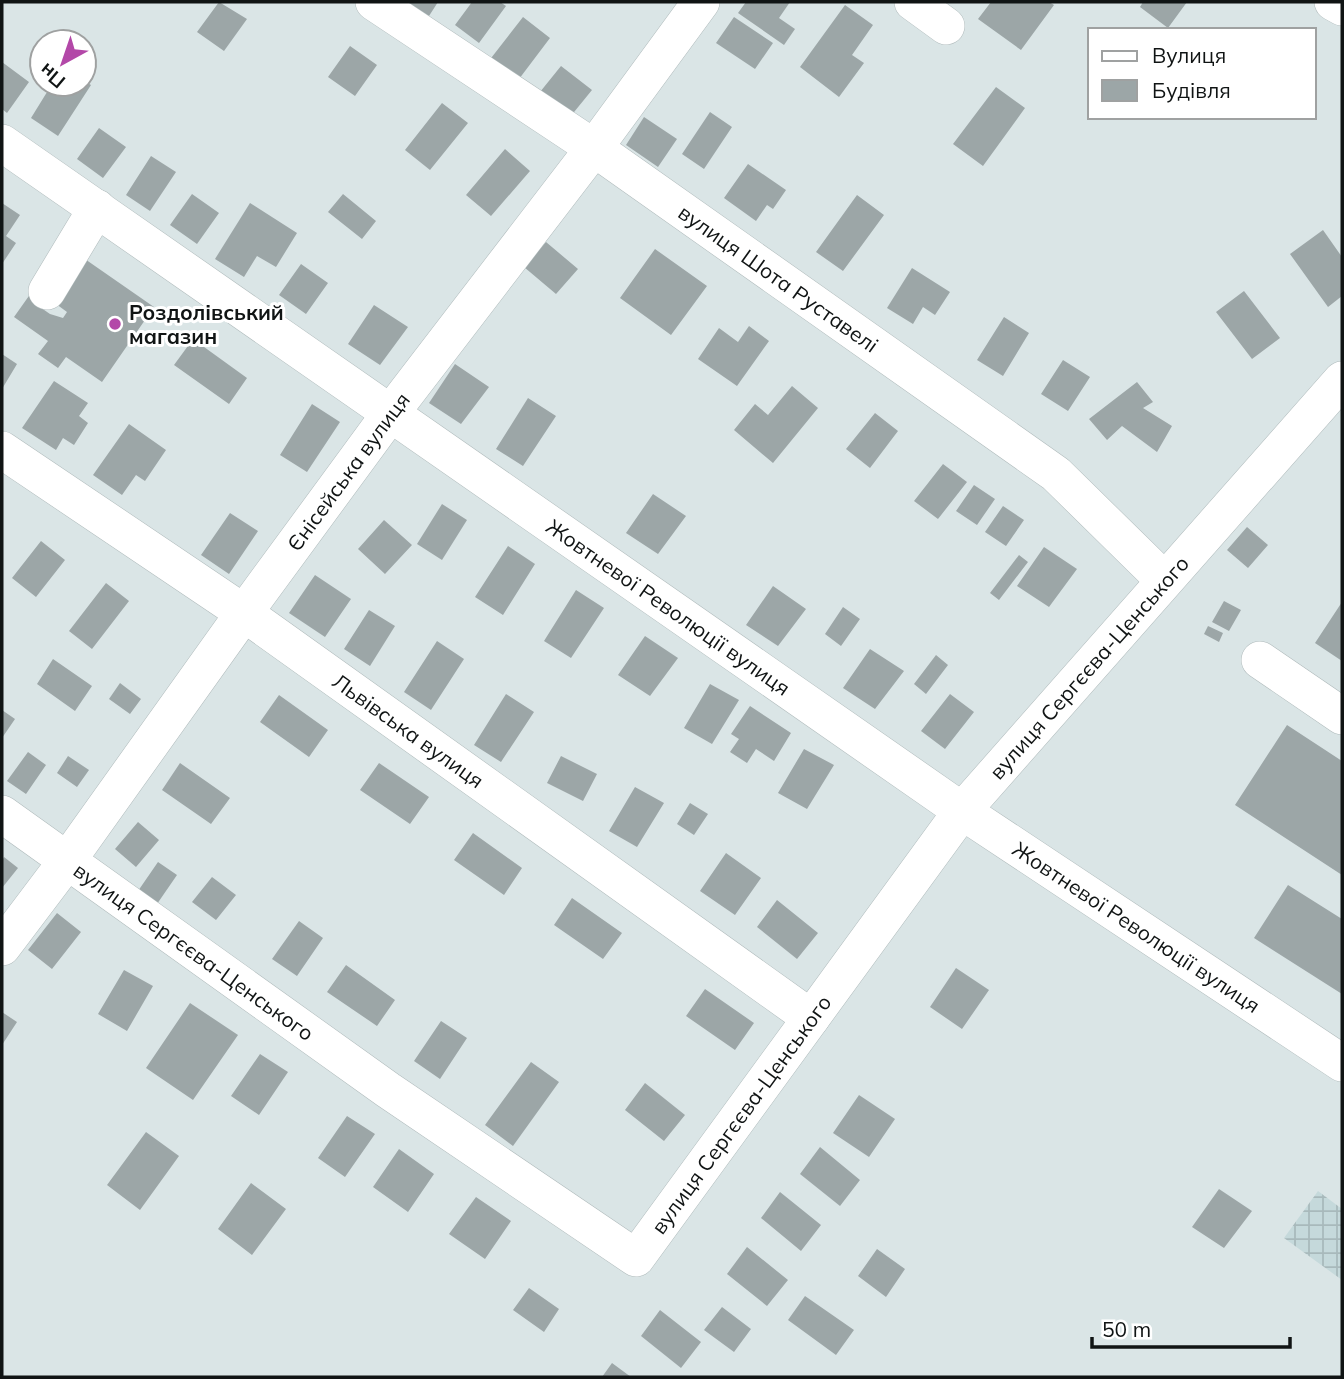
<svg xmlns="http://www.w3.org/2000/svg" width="1344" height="1379" font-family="Mulish,sans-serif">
	<defs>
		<pattern id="industrial-grid" width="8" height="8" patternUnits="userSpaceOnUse" patternTransform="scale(1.75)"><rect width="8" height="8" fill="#c5d9db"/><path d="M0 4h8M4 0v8" fill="none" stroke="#a8b9bb"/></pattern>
	</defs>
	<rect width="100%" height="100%" fill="#dae5e6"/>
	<path fill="url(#industrial-grid)" d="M1318,1191L1342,1209V1280L1284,1238Z"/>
	<path fill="#9ca6a7" d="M219,2L247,19L224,51L197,32Z
		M407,2H438L429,16Z
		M472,2H500L506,6L479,43L455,25Z
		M746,2H790L779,18L795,29L784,45L738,13Z
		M991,2H1049L1054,5L1021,50L978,19Z
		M1143,2H1187L1168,28L1140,7Z
		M845,5L873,25L852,55L864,63L839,97L800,67Z
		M523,17L550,38L516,83L488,62Z
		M734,17L773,43L755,69L716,43Z
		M350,46L377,65L355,96L328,77Z
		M2,62L29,82L7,113L2,109Z
		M561,66L592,90L570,117L540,92Z
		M84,81L91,85L58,136L31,118L52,84H84Z
		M996,87L1025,108L983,166L953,144Z
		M442,103L468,123L430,170L405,150Z
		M710,112L732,127L704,169L682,154Z
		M644,117L677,139L658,167L626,145Z
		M99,128L126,147L103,178L77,159Z
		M505,149L530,171L491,216L466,195Z
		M151,156L176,172L150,211L126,195Z
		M748,164L786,190L773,209L767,205L756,221L724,198Z
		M192,194L219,213L197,244L170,225Z
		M343,194L376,221L362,239L328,212Z
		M857,195L884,215L843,271L816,252Z
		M2,203L20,215L6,236L16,243L2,264Z
		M250,203L297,233L276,267L257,256L244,277L215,259Z
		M1323,230L1342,257V296L1328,307L1290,254Z
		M546,242L578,269L556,294L524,267Z
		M655,249L707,286L671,335L620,298Z
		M82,257L154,307L102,382L66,357L58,368L38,354L48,341L14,317L31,293L37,298L34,303L50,314L63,318L67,312L52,301Z
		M301,264L328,283L306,314L279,295Z
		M912,268L950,292L935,315L923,307L913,324L887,308Z
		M1244,291L1280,338L1252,359L1216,312Z
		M374,305L408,327L380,365L348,344Z
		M1004,317L1029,333L1003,376L977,360Z
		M749,326L769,341L737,386L698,359L719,328L738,342Z
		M193,339L247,378L229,404L174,365Z
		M2,354L17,364L2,389Z
		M1063,360L1090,377L1068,411L1041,394Z
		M455,364L489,387L461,424L429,403Z
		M54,381L88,403L79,416L88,423L74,445L63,438L56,450L22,428Z
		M1137,382L1153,402L1143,408L1172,426L1157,452L1122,426L1107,440L1089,419Z
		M792,386L818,408L773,463L734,430L755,404L768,415Z
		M528,398L556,416L523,466L496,449Z
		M312,404L340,422L307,472L280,455Z
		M875,413L898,431L870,468L846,449Z
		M129,424L166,450L145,481L136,475L122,495L93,475Z
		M943,464L967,482L938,519L914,501Z
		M974,485L995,499L977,525L956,511Z
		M653,494L686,516L658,554L626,533Z
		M442,504L467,520L442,560L417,544Z
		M1003,506L1024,520L1006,546L985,532Z
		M230,513L258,531L229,574L201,555Z
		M384,520L412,545L385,574L358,549Z
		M1247,527L1268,545L1248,568L1227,550Z
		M41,541L65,560L36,597L12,578Z
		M508,546L535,564L503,615L475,597Z
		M1044,547L1077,569L1049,607L1017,586Z
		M1019,555L1028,562L999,600L990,593Z
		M315,575L351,599L325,637L289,613Z
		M106,583L129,601L92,649L69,631Z
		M773,586L806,609L778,646L746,625Z
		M576,590L604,608L571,658L544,641Z
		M1224,601L1241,610L1229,631L1212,622Z
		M1342,602V661L1315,643Z
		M843,607L860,619L841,646L825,634Z
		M369,610L395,626L370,666L344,649Z
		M1208,626L1223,633L1219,642L1204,634Z
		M645,636L678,658L650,696L618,675Z
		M437,641L464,659L431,710L404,692Z
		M870,649L904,671L875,709L843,688Z
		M936,655L948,665L926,694L914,684Z
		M53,659L92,686L75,711L37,684Z
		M120,683L141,699L130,714L109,699Z
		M710,684L739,700L712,744L684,728Z
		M506,694L534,712L501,762L474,745Z
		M950,694L974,712L945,749L921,731Z
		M279,695L328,730L309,757L260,722Z
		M750,706L791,733L774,761L756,749L747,763L730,752L739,739L731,734Z
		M2,710L15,719L2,738Z
		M1287,725L1342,761V875L1235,805Z
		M804,749L834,765L807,809L778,793Z
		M28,752L46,765L26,794L7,781Z
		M68,756L89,770L77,787L57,773Z
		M561,756L597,774L583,801L547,783Z
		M180,763L230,798L211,824L162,790Z
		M379,763L429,797L410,824L360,790Z
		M635,787L664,803L637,847L609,831Z
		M690,803L708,814L694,835L677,824Z
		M138,822L159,840L136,867L115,849Z
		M473,833L522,868L504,895L454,860Z
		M726,853L761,878L735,915L700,891Z
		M4,857L18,868L2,888V861Z
		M158,862L177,875L157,904L138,891Z
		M212,877L236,895L216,920L192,902Z
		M1288,885L1342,919V994L1254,938Z
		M572,898L622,933L603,959L554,925Z
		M777,900L818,933L797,959L757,927Z
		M57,913L81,932L52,969L28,950Z
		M299,921L323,938L297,976L272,959Z
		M346,965L395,1000L377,1026L327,992Z
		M956,968L989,990L962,1029L930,1007Z
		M124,970L153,986L127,1031L98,1014Z
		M705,989L754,1023L735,1050L686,1016Z
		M190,1003L238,1035L193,1100L146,1068Z
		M2,1012L17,1022L2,1045Z
		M441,1021L467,1038L440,1079L414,1061Z
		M260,1054L288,1072L259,1115L231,1096Z
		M531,1062L559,1082L513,1146L485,1125Z
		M645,1083L685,1115L664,1141L625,1110Z
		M859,1095L895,1119L869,1157L833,1133Z
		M347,1116L375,1134L345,1177L318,1158Z
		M146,1132L179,1156L140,1210L107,1185Z
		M820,1147L860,1180L840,1206L800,1174Z
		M399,1149L434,1174L408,1212L373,1187Z
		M251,1183L286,1209L252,1255L218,1229Z
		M1219,1189L1252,1211L1224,1248L1192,1227Z
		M780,1192L821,1225L801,1251L761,1218Z
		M476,1197L511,1221L485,1259L449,1234Z
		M747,1247L788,1280L767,1306L727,1274Z
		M877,1249L905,1269L886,1297L858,1276Z
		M529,1288L559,1309L544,1332L513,1310Z
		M805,1296L854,1330L836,1355L788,1320Z
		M722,1307L751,1329L734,1352L704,1330Z
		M660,1310L701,1342L681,1368L641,1336Z
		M612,1363L631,1377H602Z"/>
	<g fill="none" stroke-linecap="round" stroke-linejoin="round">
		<defs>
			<g id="minor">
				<path id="s1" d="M374,2L594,148L1056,474L1164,580"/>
				<path d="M913,2L946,26"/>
				<path d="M1333,2L1342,7"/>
				<path id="s2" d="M2,143L962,811L1342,1063"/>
				<path d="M47,291L97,208"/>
				<path id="s3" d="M2,450L244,613L811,1018"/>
				<path d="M1260,660L1342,716"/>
				<path id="s4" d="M2,814L388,1090L636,1258L962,811L1342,380"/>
				<path id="s5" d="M2,947L67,861L244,613L390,414L594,148L701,2"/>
			</g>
		</defs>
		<use href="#minor" stroke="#b0bbbc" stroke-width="38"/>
		<use href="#minor" stroke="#fff" stroke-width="37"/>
	</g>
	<circle fill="#b348a8" stroke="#fff" stroke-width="2.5" cx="115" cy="324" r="7"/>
	<g text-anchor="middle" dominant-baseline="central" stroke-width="6" stroke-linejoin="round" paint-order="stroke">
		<g font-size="21" fill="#101414" stroke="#fff">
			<text stroke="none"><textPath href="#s1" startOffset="490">вулиця Шота Руставелі</textPath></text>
			<text stroke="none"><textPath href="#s5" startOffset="588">Єнісейська вулиця</textPath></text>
			<text stroke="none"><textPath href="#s2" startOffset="812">Жовтневої Революції вулиця</textPath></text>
			<text stroke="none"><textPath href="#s4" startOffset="1519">вулиця Сергєєва-Ценського</textPath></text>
			<text stroke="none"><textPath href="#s3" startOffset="494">Львівська вулиця</textPath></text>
			<text stroke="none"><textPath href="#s2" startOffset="1379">Жовтневої Революції вулиця</textPath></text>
			<text stroke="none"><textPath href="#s4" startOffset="236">вулиця Сергєєва-Ценського</textPath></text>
			<text stroke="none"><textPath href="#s4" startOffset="952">вулиця Сергєєва-Ценського</textPath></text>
		</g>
		<g font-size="21" font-weight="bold" fill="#101414" stroke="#fff" text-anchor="start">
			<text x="129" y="312">Роздолівський<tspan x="129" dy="24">магазин</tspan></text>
		</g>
	</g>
	<rect width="1344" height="1379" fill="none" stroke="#101414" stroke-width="7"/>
	<rect x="1088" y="28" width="228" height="91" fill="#ffffff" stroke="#9fa1a1" stroke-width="2"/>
	<rect x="1102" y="51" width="35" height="10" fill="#ffffff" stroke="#9fa1a1" stroke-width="2"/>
	<text x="1152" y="63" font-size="21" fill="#101414">Вулиця</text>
	<rect x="1102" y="80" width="35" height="21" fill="#9ca6a7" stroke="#9fa1a1" stroke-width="2"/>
	<text x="1152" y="98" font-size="21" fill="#101414">Будівля</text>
	<g transform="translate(63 63) rotate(220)"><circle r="33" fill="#ffffff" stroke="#9fa1a1" stroke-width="2"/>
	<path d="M0-5L12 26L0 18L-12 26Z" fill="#b348a8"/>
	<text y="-10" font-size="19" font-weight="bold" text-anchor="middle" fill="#101414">Пн</text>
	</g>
	<path d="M1092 1337v10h198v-10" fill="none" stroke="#101414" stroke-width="3.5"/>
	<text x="1102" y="1337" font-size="21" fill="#101414" stroke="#ffffff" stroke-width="5" paint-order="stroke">50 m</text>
</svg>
